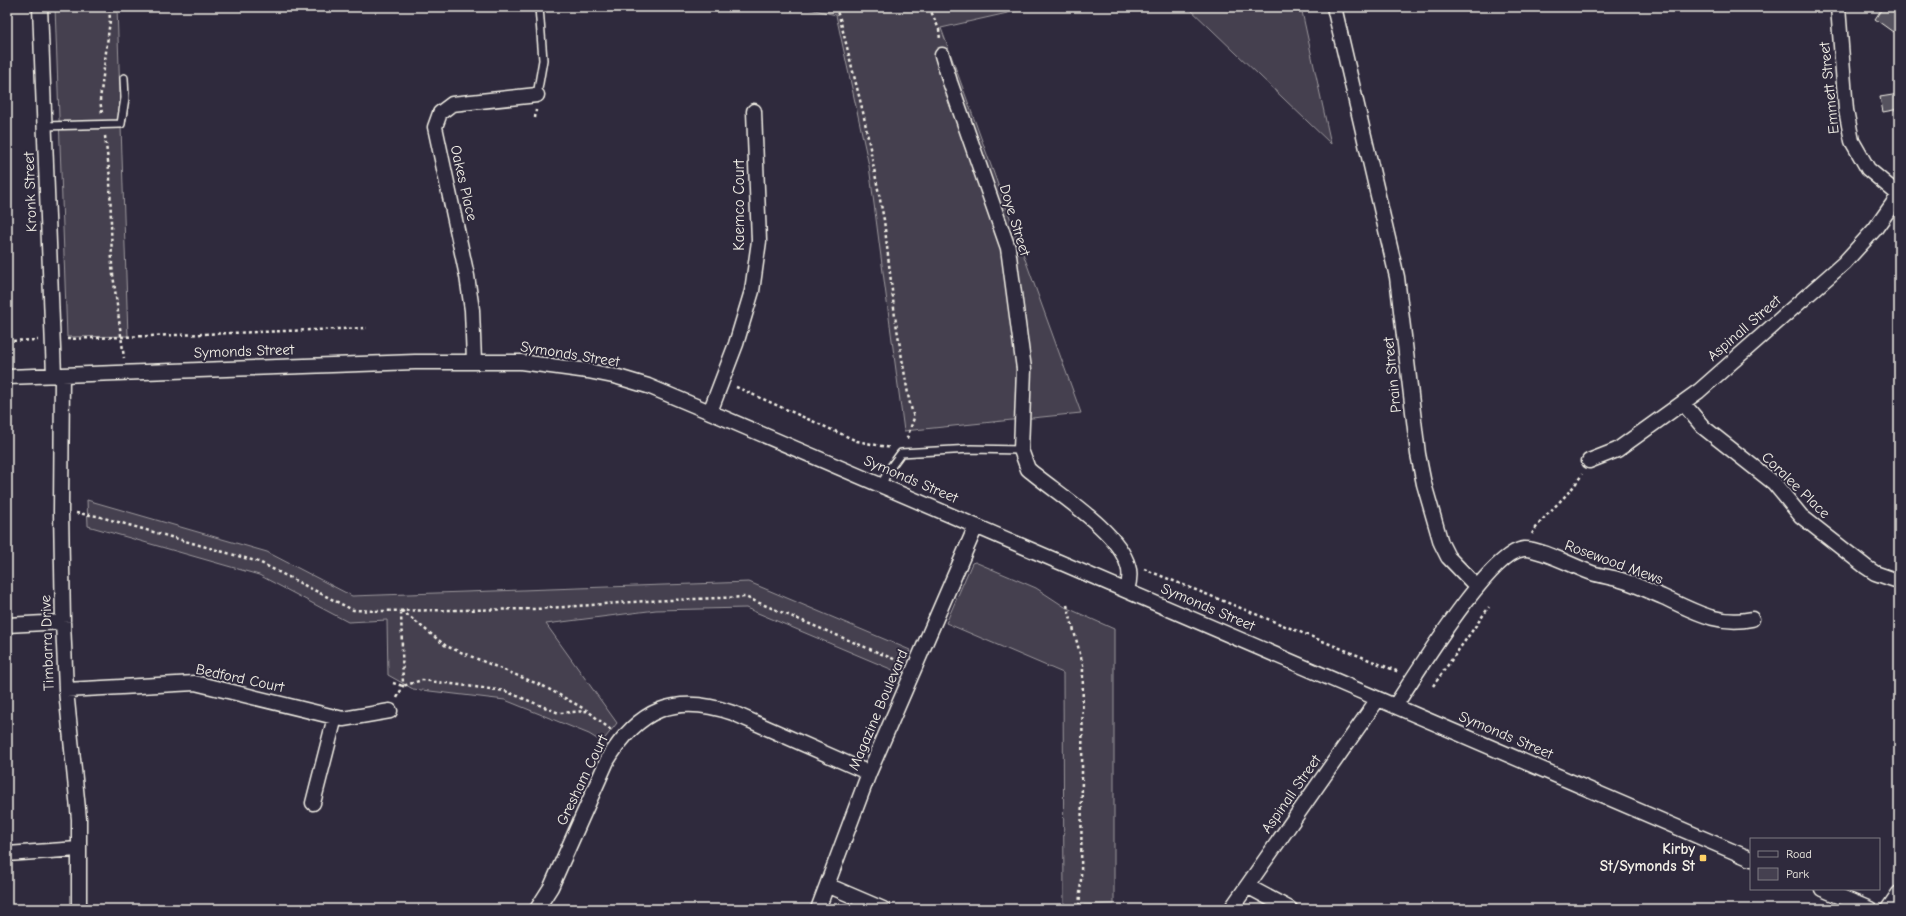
<svg xmlns="http://www.w3.org/2000/svg" width="1906" height="916" font-family="'Comic Neue',sans-serif">
	<rect width="100%" height="100%" fill="#2f2a3d"/>
	<filter id="ink" filterUnits="userSpaceOnUse"><feTurbulence type="fractalNoise" baseFrequency=".025" numOctaves="2"/><feDisplacementMap in="SourceGraphic" scale="8" xChannelSelector="R" yChannelSelector="G"/><feConvolveMatrix kernelMatrix="1 2 1 2 8 2 1 2 1" color-interpolation-filters="sRGB"/></filter>
	<g filter="url(#ink)">
		<path fill="#454050" stroke="#9c989c" d="M55,7H117L128,336L67,337Z
			M802,7H1034L941,28L1081,413L904,431L869,166L836,15Z
			M1188,7H1301L1331,144Z
			M87,500L267,552L352,596L749,582L910,650L900,673L746,608L656,610L546,624L617,723L602,742L589,734L505,700L413,689L388,675L387,620L348,622L259,575L88,526Z
			M975,562L1036,588L1065,607L1114,629V904L1084,905V909H1064L1063,673L946,623L972,563Z"/>
		<path fill="#56525f" stroke="#f4f1e8" d="M1883,7H1899V23L1893,32L1875,19Z
			M1899,94V109L1883,112L1880,97Z"/>
		<g fill="none" stroke-linecap="round" stroke-linejoin="round">
			<defs>
				<path id="lane" d="M537,95L543,60L539,7
					M44,126L121,124L125,98L124,78
					M881,485L890,468L901,453L971,449L1021,450"/>
				<path id="street" d="M40,7L54,375
					M1334,7L1397,277L1418,454L1424,484L1441,543L1448,557L1477,587
					M1838,7L1846,110L1852,141L1868,169L1899,195
					M942,55L950,82L1008,248L1024,369L1021,450L1028,469C1056,493 1118,530 1128,566C1131,574 1129,583 1127,590
					M474,361L472,310L467,276L435,127L440,113L452,104L537,95
					M62,375L61,511L63,622L66,690L79,819V909
					M7,377L415,362H521L588,371L618,377L648,386L710,412L1751,859
					M1683,403L1703,427L1774,483L1801,516L1866,567L1875,573L1895,580
					M710,412L736,344L752,291L759,241L754,111
					M1589,461L1617,450L1699,391L1844,263L1875,229L1899,195
					M7,625L63,622
					M66,690L195,683L343,719L390,711
					M1395,706C1415,676 1490,551 1524,549C1539,548 1575,567 1592,573C1601,576 1611,577 1621,580C1635,584 1649,591 1663,597C1694,611 1717,626 1752,619
					M313,803L335,717
					M7,854L78,849
					M827,885L883,909
					M1247,886L1290,909
					M1822,889L1870,909
					M537,909L551,887L607,761C638,709 675,693 733,713L869,773
					M818,909L869,773L976,526
					M1231,909L1378,699
					M1888,909L1899,893"/>
			</defs>
			<use href="#lane" stroke="#f4f1e8" stroke-width="10"/>
			<use href="#street" stroke="#f4f1e8" stroke-width="17"/>
			<path stroke="#f4f1e8" stroke-width="2.5" stroke-dasharray="3 3" stroke-linecap="butt" d="M835,7L840,19L863,112L884,220L895,317L909,400L914,418L906,441
				M929,7L939,29L940,40
				M102,113L100,100L110,20L109,7
				M535,118L536,110
				M105,136L110,178L112,267L124,358
				M67,339L367,328
				M7,341L38,340
				M736,387L857,441L891,448
				M76,513L97,516L259,562L353,610L377,611L536,609L646,601L745,597L901,662
				M1532,534C1545,512 1569,497 1582,474
				M1144,569L1399,672
				M1067,605L1083,665L1081,879L1079,909
				M393,683L403,686L422,680L505,691L559,713L587,711
				M1433,686L1489,607
				M397,698L403,686L401,610L446,646L545,687L588,711L612,731"/>
			<use href="#lane" stroke="#2f2a3d" stroke-width="7"/>
			<use href="#street" stroke="#2f2a3d" stroke-width="14"/>
		</g>
	</g>
	<rect fill="#ffd166" stroke="#2f2a3d" stroke-width="1.5" x="1699" y="854" width="8" height="8" rx="2"/>
	<g text-anchor="middle" dominant-baseline="central" stroke-width="4" stroke-linejoin="round" paint-order="stroke">
		<g font-size="15" fill="#f4f1e8" stroke="#2f2a3d">
			<text transform="translate(1829 88) rotate(-96)">Emmett Street</text>
			<text transform="translate(464 183) rotate(77)">Oakes Place</text>
			<text transform="translate(30 192) rotate(-92)">Kronk Street</text>
			<text transform="translate(739 205) rotate(-90)">Kaemco Court</text>
			<text transform="translate(1015 220) rotate(73)">Doye Street</text>
			<text transform="translate(1744 328) rotate(-41)">Aspinall Street</text>
			<text transform="translate(244 351) rotate(-2)">Symonds Street</text>
			<text transform="translate(570 354) rotate(9)">Symonds Street</text>
			<text transform="translate(1392 375) rotate(-96)">Prain Street</text>
			<text transform="translate(911 479) rotate(23)">Symonds Street</text>
			<text transform="translate(1796 485) rotate(44)">Coralee Place</text>
			<text transform="translate(1614 562) rotate(20)">Rosewood Mews</text>
			<text transform="translate(1208 607) rotate(23)">Symonds Street</text>
			<text transform="translate(47 643) rotate(-92)">Timbarra Drive</text>
			<text transform="translate(240 678) rotate(12)">Bedford Court</text>
			<text transform="translate(878 710) rotate(-67)">Magazine Boulevard</text>
			<text transform="translate(1506 735) rotate(23)">Symonds Street</text>
			<text transform="translate(582 780) rotate(-64)">Gresham Court</text>
			<text transform="translate(1291 794) rotate(-55)">Aspinall Street</text>
		</g>
		<g font-size="15" font-weight="bold" fill="#f4f1e8" stroke="#2f2a3d" text-anchor="end">
			<text x="1695" y="849">Kirby<tspan x="1695" dy="17">St/Symonds St</tspan></text>
		</g>
	</g>
	<rect width="1906" height="916" fill="none" stroke="#2f2a3d" stroke-width="24"/>
	<rect x="12" y="12" width="1882" height="892" fill="none" stroke="#f4f1e8" stroke-width="1.5" filter="url(#ink)"/>
	<rect x="1750" y="838" width="130" height="52" fill="#2f2a3d" stroke="#7e7a81"/>
	<rect x="1758" y="851" width="20" height="6" fill="#2f2a3d" stroke="#7e7a81"/>
	<text x="1786" y="858" font-size="12" fill="#f4f1e8">Road</text>
	<rect x="1758" y="868" width="20" height="12" fill="#454050" stroke="#7e7a81"/>
	<text x="1786" y="878" font-size="12" fill="#f4f1e8">Park</text>
</svg>
